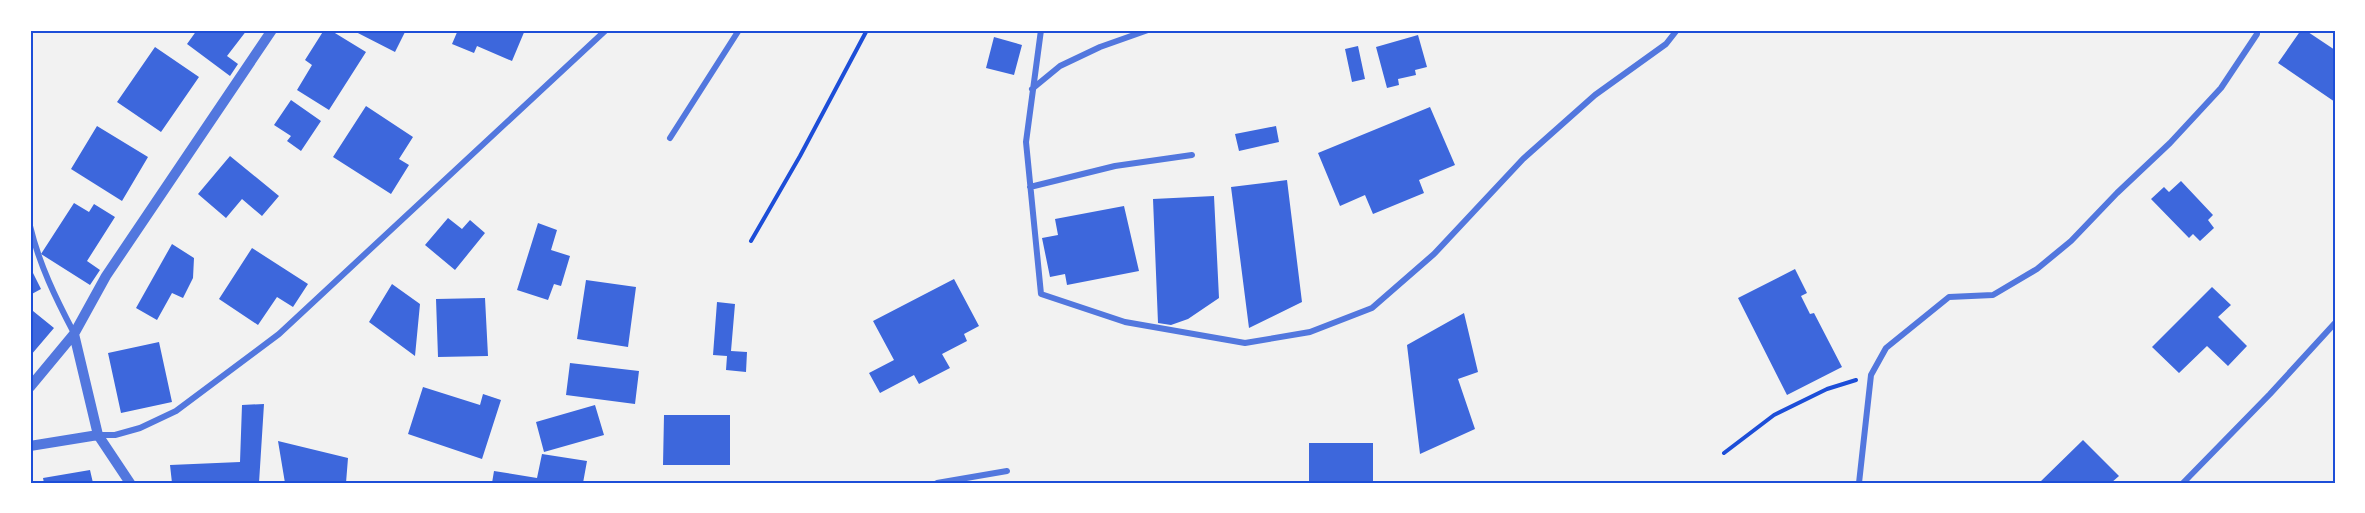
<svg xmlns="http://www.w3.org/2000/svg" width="2365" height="513" font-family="Arial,sans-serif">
	<rect width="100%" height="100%" fill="#f2f2f2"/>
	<path fill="#3d67dc" d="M197,30H247L227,56L238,64L230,76L187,44Z
		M324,30H330L366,52L329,110L297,90L312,65L305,60Z
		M352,30H406L395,52Z
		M458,30H525L512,61L477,46L474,53L452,44Z
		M2301,30H2305L2335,50V102L2278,63Z
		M1418,35L1427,67L1415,70L1416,75L1398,79L1399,85L1387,88L1376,47Z
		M994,37L1022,45L1014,75L986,68Z
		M1358,46L1365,79L1352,82L1345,49Z
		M155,47L199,77L161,132L117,102Z
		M291,100L321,121L301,151L287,141L291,136L274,125Z
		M366,106L413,137L399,159L409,165L391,194L333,157Z
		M1430,107L1455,165L1419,180L1424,193L1373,214L1365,195L1340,206L1318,153Z
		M97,126L148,157L122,201L71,169Z
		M1276,126L1279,142L1239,151L1235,134Z
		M230,156L279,196L262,216L242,199L226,218L198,194Z
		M1287,180L1302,302L1249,328L1231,187Z
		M2181,181L2213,215L2208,220L2214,228L2200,241L2193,234L2189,238L2151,199L2164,187L2169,192Z
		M1214,196L1219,298L1188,319L1171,325L1158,323L1153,199Z
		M74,203L89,212L94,204L115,217L87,261L100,270L90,285L41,254Z
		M1124,206L1139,271L1067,285L1065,274L1050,277L1042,238L1058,235L1055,219Z
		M448,218L462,229L470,220L485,233L455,270L425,245Z
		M538,223L557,230L551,250L570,256L561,286L554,284L548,300L517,290Z
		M172,244L194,258L193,278L183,298L172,293L157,320L136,308Z
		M252,248L308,284L293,307L277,297L258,325L219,299Z
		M30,267L41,289L30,295Z
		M1795,269L1807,293L1801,296L1810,314L1814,313L1842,367L1787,395L1738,298Z
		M954,279L979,326L964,334L967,341L942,354L950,368L919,384L914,375L880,393L869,373L894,360L873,321Z
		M586,280L636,287L628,347L577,339Z
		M392,284L420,304L415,356L369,322Z
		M2212,287L2231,305L2218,317L2247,346L2228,366L2207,346L2179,373L2152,347Z
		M485,298L488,356L438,357L436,299Z
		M717,302L735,304L731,351L747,352L746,372L726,370L727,356L713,355Z
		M33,311L54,328L31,355L30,314Z
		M1464,313L1478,372L1458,379L1475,429L1420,454L1407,345Z
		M159,342L172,402L121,413L108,353Z
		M570,363L639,371L635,404L566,395Z
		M423,387L480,405L483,394L501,400L482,459L408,434Z
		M264,404L259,483H172L170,465L240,462L242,405Z
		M595,405L604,435L544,452L536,422Z
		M664,415H730V465H663Z
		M2083,440L2119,476L2111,483H2039Z
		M278,441L348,458L346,483H285Z
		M1309,443H1373V483H1309Z
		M542,454L587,461L583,483H492L494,471L537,478Z
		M90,470L93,483H44L43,478Z"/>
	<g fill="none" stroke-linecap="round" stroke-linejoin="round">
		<path stroke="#1d4ed8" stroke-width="4" d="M751,241L800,156L867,30
			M1724,453L1774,415L1827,389L1856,380"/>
		<path stroke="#5277de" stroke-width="6" d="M1041,30L1026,142L1041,294L1125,322L1245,343L1310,332L1372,308L1434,254L1523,159L1595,95L1666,44L1677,30
			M1032,89L1060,66L1100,47L1148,30
			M670,138L739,30
			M1030,187L1115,166L1192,155
			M30,226C39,264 56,299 74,333
			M98,435H115L140,428L176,411L279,334L606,30
			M937,483L1007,471
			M1859,483L1871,375L1886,348L1949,297L1993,295L2037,269L2071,241L2117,193L2170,143L2221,88L2257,34V30
			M2183,483L2270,394L2335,323"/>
		<path stroke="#5277de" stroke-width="10" d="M74,334L98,435L130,483
			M30,387L74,334L106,276L272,30
			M30,446L98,435"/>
	</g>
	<rect width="2365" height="513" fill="none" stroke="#ffffff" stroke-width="63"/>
	<rect x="32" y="32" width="2302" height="450" fill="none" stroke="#1d4ed8" stroke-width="2"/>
</svg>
